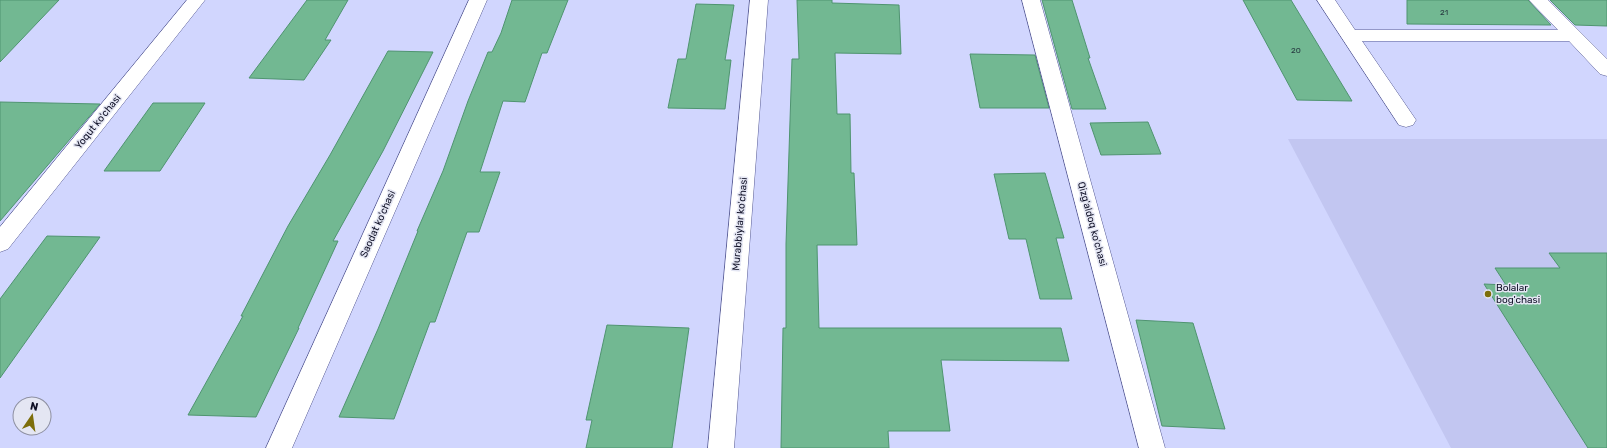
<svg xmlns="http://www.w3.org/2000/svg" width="1607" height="448" font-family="Rubik,sans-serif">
	<rect width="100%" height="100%" fill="#d1d6fe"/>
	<path fill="#c2c6f1" d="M1288,139H1607V448H1451Z"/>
	<path fill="#72b892" stroke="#4f9470" d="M0,0H59L0,62Z
		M307,0H348L325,40H331L304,80L249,78Z
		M512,0H568L547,53H542L525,102L503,101L480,172H500L479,232H467L435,322H430L394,419L339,417L378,329L418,231H417L443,171L468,101L488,52H492L501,33Z
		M797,0H832V3L899,5L901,54L835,53L837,114H850L851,173H854L857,245H817L819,328H1061L1069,361L941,360L950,431H888L889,448H781L783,328H786V244L792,59H799Z
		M1042,0H1072L1090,58H1088L1106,109H1072Z
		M1243,0H1291L1352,101L1297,100Z
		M1407,0H1528L1551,25L1407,24Z
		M1550,0H1607V26L1575,25Z
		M696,4L734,5L725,60H731L725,109L668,108L678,59H686Z
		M388,51L433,52L383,151L333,241H338L298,328H299L256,417L188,415L243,316H241L288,226L330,155Z
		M970,54L1035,55L1049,108H980Z
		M0,102L100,104L0,221Z
		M153,103H205L160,171H104Z
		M1148,122L1161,154L1101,155L1090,123Z
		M1045,173L1064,238H1056L1072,299H1040L1026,239H1009L994,174Z
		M47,236L100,237L0,378V299Z
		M1549,253H1607V448H1588L1484,284L1506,285L1495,268H1560Z
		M1136,320L1193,323L1225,429L1162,426Z
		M607,325L689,328L672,448H586L592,420H586Z"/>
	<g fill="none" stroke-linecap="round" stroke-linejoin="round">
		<defs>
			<path id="minor" d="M187,0H205L8,249L0,252V227Z
				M469,0H487L292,448H266Z
				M750,0H768L734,448H708Z
				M1022,0H1040L1165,448H1139Z
				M1317,0H1335L1355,30H1558L1529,0H1548L1607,59V76L1600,74L1569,41H1362L1416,120L1413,125L1406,127L1399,125Z"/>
		</defs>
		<use href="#minor" stroke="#565a93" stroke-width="1"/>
		<use href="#minor" fill="#fff" fill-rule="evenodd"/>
	</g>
	<circle fill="#7d6e0b" stroke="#e4e6f3" stroke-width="1.5" cx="1488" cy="294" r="4"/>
	<g text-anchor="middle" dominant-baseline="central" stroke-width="3" stroke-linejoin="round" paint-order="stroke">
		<g font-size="8" fill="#273940">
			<text x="1444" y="12">21</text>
			<text x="1296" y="50">20</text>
		</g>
		<g font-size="10" fill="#0e0f25" stroke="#e4e6f3">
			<text transform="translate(98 122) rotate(-51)">Yoqut ko'chasi</text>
			<text transform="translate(378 224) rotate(-66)">Saodat ko'chasi</text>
			<text transform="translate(740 224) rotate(-85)">Murabbiylar ko'chasi</text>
			<text transform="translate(1092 224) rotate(75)">Qizg'aldoq ko'chasi</text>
		</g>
		<g font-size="10" fill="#0e0f25" stroke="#e4e6f3" text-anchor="start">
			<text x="1496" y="288">Bolalar<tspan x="1496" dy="12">bog'chasi</tspan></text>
		</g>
	</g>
	<g transform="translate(32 416) rotate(13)"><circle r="19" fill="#e4e6f3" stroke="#8e90a1"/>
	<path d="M0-3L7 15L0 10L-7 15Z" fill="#7d6e0b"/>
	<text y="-6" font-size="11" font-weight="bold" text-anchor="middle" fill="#0e0f25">N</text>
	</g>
</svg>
